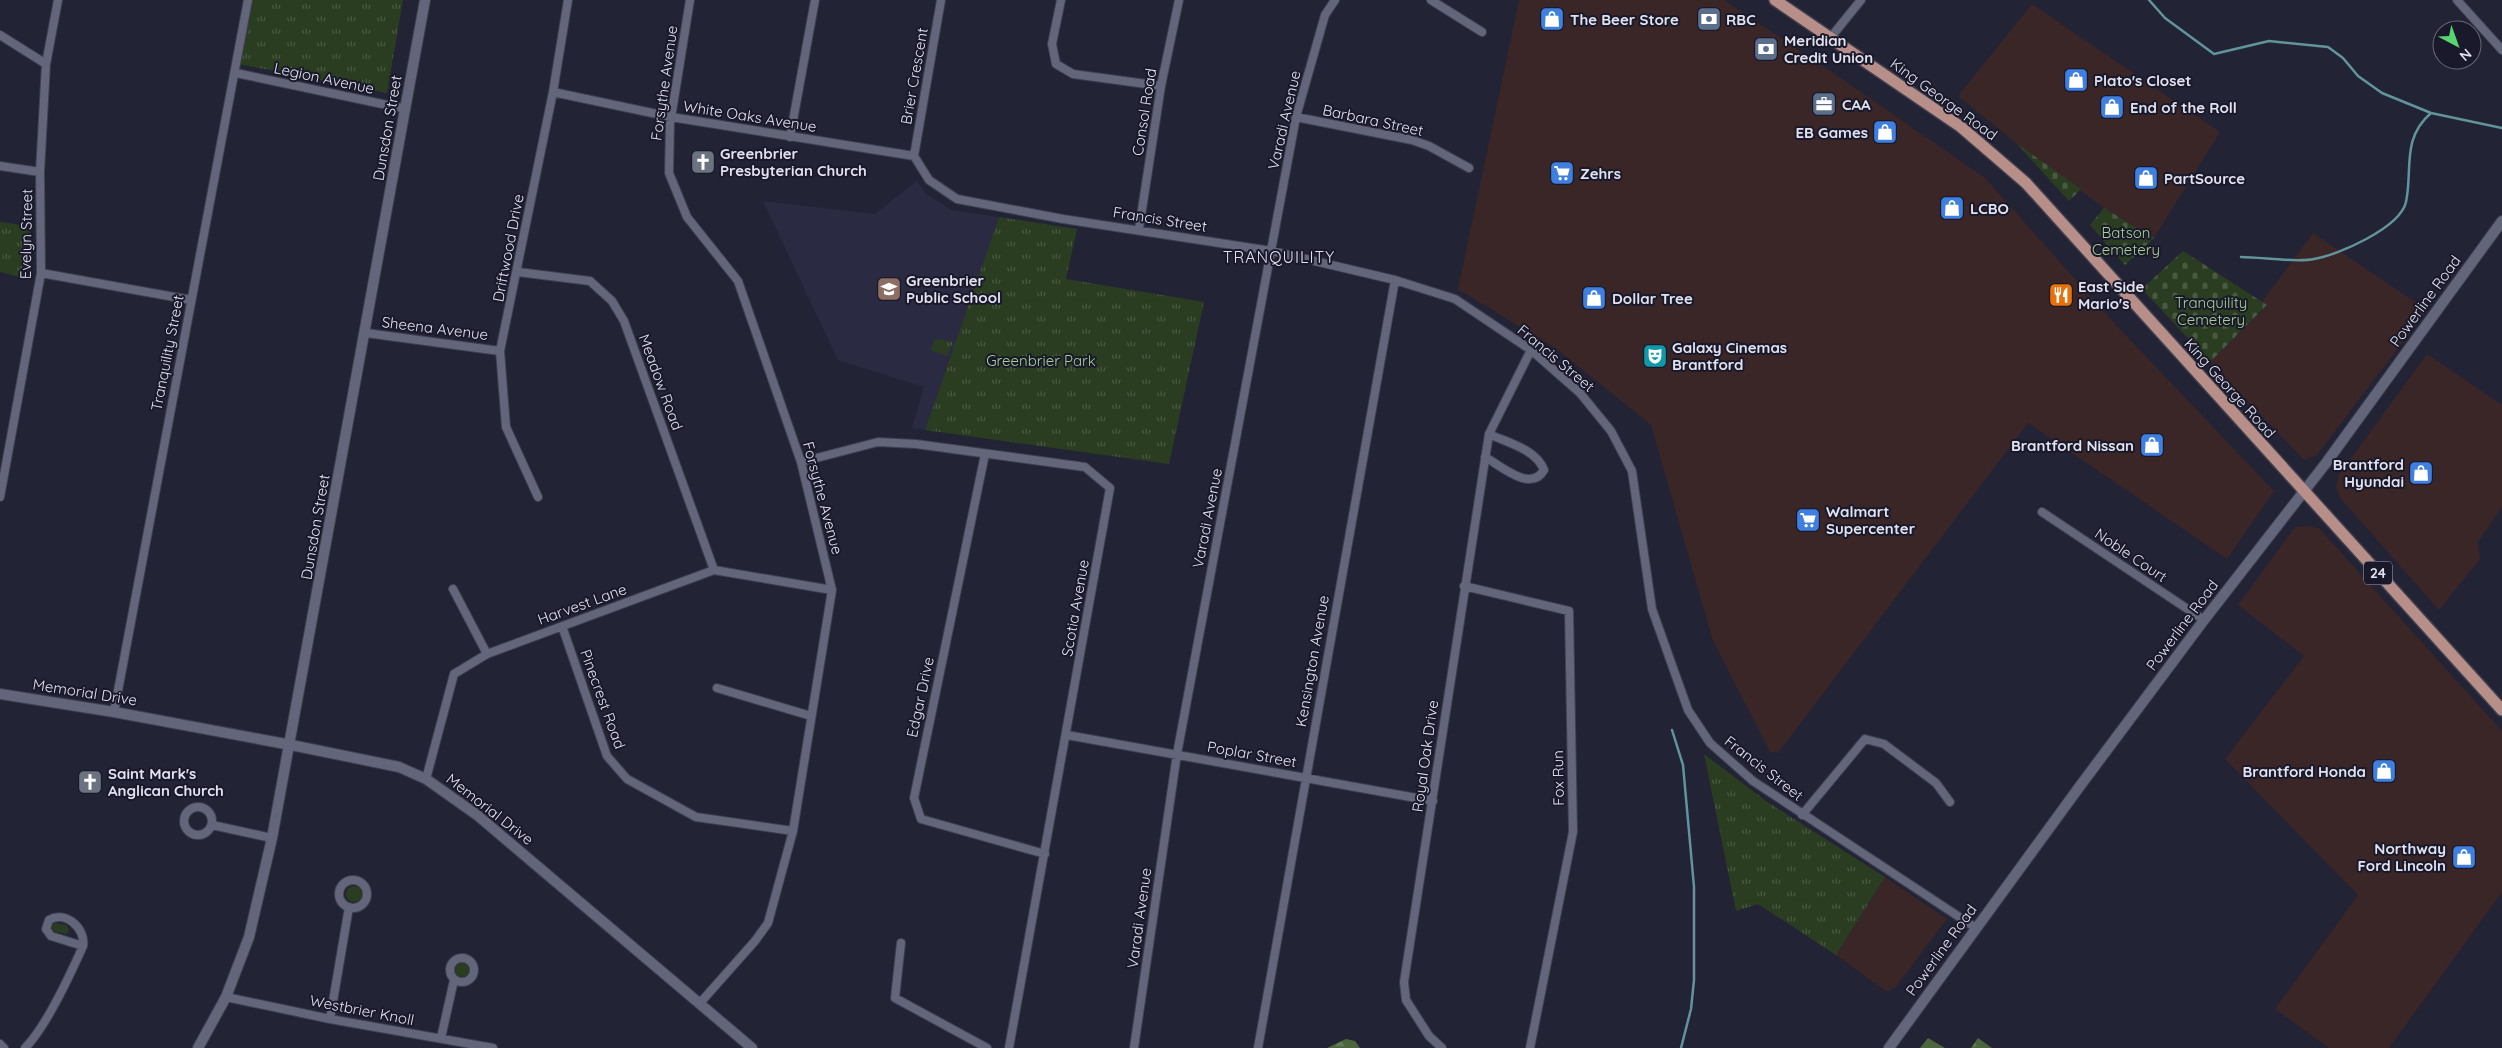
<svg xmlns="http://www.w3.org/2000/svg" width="2502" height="1048" font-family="Quicksand,sans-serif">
	<defs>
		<pattern id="forest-firs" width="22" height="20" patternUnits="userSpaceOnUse" patternTransform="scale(1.25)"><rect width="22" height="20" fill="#4b663d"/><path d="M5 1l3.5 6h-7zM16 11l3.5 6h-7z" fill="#657c59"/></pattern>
		<pattern id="cemetery-stones" width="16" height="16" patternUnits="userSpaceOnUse" patternTransform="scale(1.25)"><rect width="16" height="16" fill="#2b3d21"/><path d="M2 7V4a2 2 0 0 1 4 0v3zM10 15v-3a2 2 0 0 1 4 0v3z" fill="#495942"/></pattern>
		<pattern id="park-tufts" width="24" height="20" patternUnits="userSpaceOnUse" patternTransform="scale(1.25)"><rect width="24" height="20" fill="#2b3d21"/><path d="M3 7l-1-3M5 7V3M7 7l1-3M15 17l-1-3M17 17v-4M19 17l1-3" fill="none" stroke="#495942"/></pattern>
	</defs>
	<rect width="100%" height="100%" fill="#222335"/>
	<path fill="#3a2626" d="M1519,0H1724L1845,81L1985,178L2117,326L2274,491L2227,559L2028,423L1778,753L1770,752L1713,641L1651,425L1558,350L1458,289Z
		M2032,4L2220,132L2154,238L2104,208L2016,143L1958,96Z
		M2313,233L2427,310L2317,455L2304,460L2210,362L2267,306L2262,302Z
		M2427,354L2502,405V507L2478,542L2480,559L2439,610L2340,498L2336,487L2338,476Z
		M2308,526L2319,528L2502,731V892L2389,1048H2329L2275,1009L2358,895L2225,759L2304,656L2238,605L2295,527Z
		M1885,877L1947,919L1896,987L1887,992L1836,955Z"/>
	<path fill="#2a2b43" d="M917,181L925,193L951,210L999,217L925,430L912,428L924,387L838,360L763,201L875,214Z"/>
	<path fill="#2b3d21" d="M346 894a8 8 0 1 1 16 0a8 8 0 1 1-16 0Z
		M54,923L67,925L69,931L67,934L54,931L52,927Z
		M455 970a7 7 0 1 1 14 0a7 7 0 1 1-14 0Z"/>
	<path fill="url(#forest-firs)" d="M1928,1038L1945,1048H1920Z
		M1978,1038L1992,1048H1971Z
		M1346,1039L1355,1041L1360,1048H1327Z"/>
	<path fill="url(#cemetery-stones)" d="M2016,143L2081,189L2069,201Z
		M2104,208L2154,238L2125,265L2090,225Z
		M2183,251L2267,305L2210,362L2142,289Z"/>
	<path fill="url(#park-tufts)" d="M251,0H403L387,93L238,64Z
		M999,217L1077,229L1066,279L1204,302L1169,464L925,430Z
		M0,222L30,226L31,280L0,272Z
		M939,339L953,342L947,356L931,350L934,341Z
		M1704,754L1766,801L1885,877L1836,955L1758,904L1736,911Z"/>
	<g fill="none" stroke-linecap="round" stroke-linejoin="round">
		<path stroke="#61949c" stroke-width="2.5" d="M2149,0L2165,18L2214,54L2269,41L2328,47L2343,58L2358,76L2382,93L2431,113L2502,128
			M2241,257C2261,257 2296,263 2314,259C2338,255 2400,228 2406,202C2413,169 2401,139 2431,113
			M1672,730L1683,765L1694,887V980L1691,1009L1681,1048"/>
		<defs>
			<path id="street" d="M690,0L670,124L669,173L687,217L738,281L801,462L832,590L793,831L768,923L755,941L700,1003
				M1061,0L1052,44L1056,64L1073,74L1161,86
				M1431,0L1482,32
				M2457,0L2502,50
				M0,35L46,64
				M1831,37L1861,0
				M236,73L406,109
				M553,92L671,117L914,156
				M1296,117L1412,140L1429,146L1469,168
				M790,137L815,0
				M914,156L929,180L957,199L1063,219L1272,251L1395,280L1455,299L1531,350L1580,393L1611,431L1632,471L1652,609L1688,710L1710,743L1753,781L1976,928
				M914,156L941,0
				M0,166L40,172
				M1139,229L1161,86L1179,0
				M518,272L590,281L612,301L624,321L714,570
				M41,273L191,300
				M366,333L500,351
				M985,454L914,798L921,819L1045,854
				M1485,457C1501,466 1531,493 1544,470C1536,449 1508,443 1489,434
				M801,462L878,442L916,444L1085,467L1110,488L1009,1048
				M0,497L41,273L40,172L46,64L58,0
				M538,497L506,427L500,351L553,92L568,0
				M2042,512L2204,620
				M1464,586L1569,611L1573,832L1530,1048
				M453,589L487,654
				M562,626L607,756L627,779L696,817L793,831
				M717,688L811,716
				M114,712L248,0
				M1067,735L1433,801
				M426,779L454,674L487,654L714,570L832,590
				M184 821a14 14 0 1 1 28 0a14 14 0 1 1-28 0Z
				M1802,815L1865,739L1884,744L1936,783L1950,802
				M212,825L272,838
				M339 894a14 14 0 1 1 28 0a14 14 0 1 1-28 0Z
				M901,943L895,998L987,1048
				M450 970a12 12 0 1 1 24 0a12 12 0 1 1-24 0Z
				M226,997L330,1019L493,1048
				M330,1019L349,907
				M441,1038L454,980
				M0,1044L4,1048
				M25,1048C45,1028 71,973 83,946C86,929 66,910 49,920L46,929L51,936L83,946
				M1134,1048L1177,754L1296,117L1325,15L1335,0
				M1258,1048L1395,280
				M1442,1048L1429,1036L1406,1000L1404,982L1489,434L1531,350"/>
			<path id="secondary" d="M0,694L114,712L291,745L399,767L426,779L477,815L752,1048
				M198,1048L226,997L249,937L272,838L425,0
				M1889,1048L2080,786L2204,620L2326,463L2502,221"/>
			<path id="primary" d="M1775,0L1961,127L2026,183L2502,710"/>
		</defs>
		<use href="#street" stroke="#3f3f4f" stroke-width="10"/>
		<use href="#secondary" stroke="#3f3f4f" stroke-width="12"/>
		<use href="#primary" stroke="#3f3f4f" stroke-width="14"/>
		<use href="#street" stroke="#63657b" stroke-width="8"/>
		<use href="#secondary" stroke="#63657b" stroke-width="10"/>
		<use href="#primary" stroke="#b88e88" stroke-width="11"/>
	</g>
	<defs>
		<symbol id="shop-square" viewBox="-11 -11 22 22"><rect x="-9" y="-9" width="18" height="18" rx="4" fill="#3f7fe0" stroke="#19192b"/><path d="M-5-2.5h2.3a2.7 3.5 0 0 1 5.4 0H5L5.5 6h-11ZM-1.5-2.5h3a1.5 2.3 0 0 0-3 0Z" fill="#fff"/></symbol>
		<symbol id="bank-square" viewBox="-11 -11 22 22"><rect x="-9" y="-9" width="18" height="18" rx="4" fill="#5c6f8a" stroke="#19192b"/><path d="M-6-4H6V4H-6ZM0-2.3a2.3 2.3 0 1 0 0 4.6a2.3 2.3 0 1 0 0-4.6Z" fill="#fff"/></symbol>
		<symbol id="office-square" viewBox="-11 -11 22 22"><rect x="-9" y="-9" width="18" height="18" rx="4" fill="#5c6f8a" stroke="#19192b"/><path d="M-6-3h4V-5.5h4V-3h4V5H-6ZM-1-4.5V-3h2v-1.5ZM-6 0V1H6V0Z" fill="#fff"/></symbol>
		<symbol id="church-square" viewBox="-11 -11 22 22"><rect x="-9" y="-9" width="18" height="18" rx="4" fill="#6b7280" stroke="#19192b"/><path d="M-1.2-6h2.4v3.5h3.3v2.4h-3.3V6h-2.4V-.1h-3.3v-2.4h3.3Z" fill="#fff"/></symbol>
		<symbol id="supermarket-square" viewBox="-11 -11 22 22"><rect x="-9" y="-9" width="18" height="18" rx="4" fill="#3f7fe0" stroke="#19192b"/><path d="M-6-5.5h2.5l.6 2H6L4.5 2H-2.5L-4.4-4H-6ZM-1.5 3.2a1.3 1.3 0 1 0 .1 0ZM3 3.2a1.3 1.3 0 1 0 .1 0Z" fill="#fff"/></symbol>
		<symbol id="school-square" viewBox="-11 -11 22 22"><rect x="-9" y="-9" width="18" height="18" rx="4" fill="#8d6e63" stroke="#19192b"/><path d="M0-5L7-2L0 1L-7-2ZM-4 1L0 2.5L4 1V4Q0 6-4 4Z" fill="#fff"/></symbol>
		<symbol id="restaurant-square" viewBox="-11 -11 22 22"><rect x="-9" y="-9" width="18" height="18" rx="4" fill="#e8710a" stroke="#19192b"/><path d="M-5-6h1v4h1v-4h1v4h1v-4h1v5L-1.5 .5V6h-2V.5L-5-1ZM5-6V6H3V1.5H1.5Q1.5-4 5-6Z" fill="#fff"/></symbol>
		<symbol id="theatre-square" viewBox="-11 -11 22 22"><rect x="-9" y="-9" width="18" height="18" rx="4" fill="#0f9aa8" stroke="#19192b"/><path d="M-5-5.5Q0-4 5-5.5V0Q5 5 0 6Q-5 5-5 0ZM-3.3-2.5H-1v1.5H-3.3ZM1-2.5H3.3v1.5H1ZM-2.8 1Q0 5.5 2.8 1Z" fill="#fff"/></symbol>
	</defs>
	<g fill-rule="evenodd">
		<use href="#shop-square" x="1538" y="5" width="28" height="28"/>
		<use href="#bank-square" x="1695" y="5" width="28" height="28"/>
		<use href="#bank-square" x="1752" y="35" width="28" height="28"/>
		<use href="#shop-square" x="2062" y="66" width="28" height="28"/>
		<use href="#office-square" x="1810" y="90" width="28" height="28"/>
		<use href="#shop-square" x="2098" y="93" width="28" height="28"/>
		<use href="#shop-square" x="1871" y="118" width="28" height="28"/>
		<use href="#church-square" x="689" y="148" width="28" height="28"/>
		<use href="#supermarket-square" x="1548" y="159" width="28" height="28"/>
		<use href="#shop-square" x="2132" y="164" width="28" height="28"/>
		<use href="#shop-square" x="1938" y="194" width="28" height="28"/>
		<use href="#school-square" x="875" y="275" width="28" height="28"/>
		<use href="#restaurant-square" x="2047" y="281" width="28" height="28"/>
		<use href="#shop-square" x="1580" y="284" width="28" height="28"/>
		<use href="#theatre-square" x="1641" y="342" width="28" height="28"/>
		<use href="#shop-square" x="2138" y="431" width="28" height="28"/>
		<use href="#shop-square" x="2407" y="459" width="28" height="28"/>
		<use href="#supermarket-square" x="1794" y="506" width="28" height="28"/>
		<use href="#shop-square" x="2370" y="757" width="28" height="28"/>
		<use href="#church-square" x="76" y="768" width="28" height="28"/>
		<use href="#shop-square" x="2450" y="843" width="28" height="28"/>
	</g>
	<g text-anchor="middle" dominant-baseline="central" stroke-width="4" stroke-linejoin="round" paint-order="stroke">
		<rect fill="#19192b" stroke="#a5a6b4" stroke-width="1" x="2364" y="561.5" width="28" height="23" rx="4"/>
		<g font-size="14" font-weight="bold" fill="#e1e2ef">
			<text x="2378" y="573">24</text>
		</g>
		<g font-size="15" font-weight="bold" fill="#e1e2ef" stroke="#19192b" text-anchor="start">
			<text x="1570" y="19">The Beer Store</text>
			<text x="1726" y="19">RBC</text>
			<text x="1784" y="40">Meridian<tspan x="1784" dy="17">Credit Union</tspan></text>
			<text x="2094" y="80">Plato's Closet</text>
			<text x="1842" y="104">CAA</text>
			<text x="2130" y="107">End of the Roll</text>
			<text x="1868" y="132" text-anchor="end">EB Games</text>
			<text x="720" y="153">Greenbrier<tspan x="720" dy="17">Presbyterian Church</tspan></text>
			<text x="1580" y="173">Zehrs</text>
			<text x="2164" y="178">PartSource</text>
			<text x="1970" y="208">LCBO</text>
			<text x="906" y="280">Greenbrier<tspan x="906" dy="17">Public School</tspan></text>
			<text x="2078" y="286">East Side<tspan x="2078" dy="17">Mario's</tspan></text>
			<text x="1612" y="298">Dollar Tree</text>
			<text x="1672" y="347">Galaxy Cinemas<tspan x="1672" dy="17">Brantford</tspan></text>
			<text x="2134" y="445" text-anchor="end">Brantford Nissan</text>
			<text x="2404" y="464" text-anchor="end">Brantford<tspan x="2404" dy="17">Hyundai</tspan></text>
			<text x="1826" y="511">Walmart<tspan x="1826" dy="17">Supercenter</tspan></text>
			<text x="2366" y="771" text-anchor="end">Brantford Honda</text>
			<text x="108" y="773">Saint Mark's<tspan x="108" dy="17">Anglican Church</tspan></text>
			<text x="2446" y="848" text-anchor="end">Northway<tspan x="2446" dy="17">Ford Lincoln</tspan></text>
		</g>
		<g font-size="15" fill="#e1e2ef" stroke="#19192b">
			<text transform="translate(914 76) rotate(-80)">Brier Crescent</text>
			<text transform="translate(324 78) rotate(12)">Legion Avenue</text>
			<text transform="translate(664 83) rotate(-82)">Forsythe Avenue</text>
			<text transform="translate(1944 99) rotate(36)">King George Road</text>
			<text transform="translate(1144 112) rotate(-81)">Consol Road</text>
			<text transform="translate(750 116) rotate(9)">White Oaks Avenue</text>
			<text transform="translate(1284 120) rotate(-77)">Varadi Avenue</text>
			<text transform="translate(1373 120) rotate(12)">Barbara Street</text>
			<text transform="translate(387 128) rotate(-80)">Dunsdon Street</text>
			<text transform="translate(1160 219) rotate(9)">Francis Street</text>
			<text transform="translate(26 234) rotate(-89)">Evelyn Street</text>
			<text transform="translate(508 248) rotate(-79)">Driftwood Drive</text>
			<text transform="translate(2425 301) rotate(-54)">Powerline Road</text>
			<text transform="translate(435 328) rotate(7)">Sheena Avenue</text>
			<text transform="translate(167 353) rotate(-79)">Tranquility Street</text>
			<text transform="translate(1556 358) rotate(40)">Francis Street</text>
			<text transform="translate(661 382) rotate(70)">Meadow Road</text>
			<text transform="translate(2230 388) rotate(48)">King George Road</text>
			<text transform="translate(823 498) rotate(75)">Forsythe Avenue</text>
			<text transform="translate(1207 518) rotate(-79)">Varadi Avenue</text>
			<text transform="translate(315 527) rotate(-80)">Dunsdon Street</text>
			<text transform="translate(2131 555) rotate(34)">Noble Court</text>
			<text transform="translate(582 604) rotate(-20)">Harvest Lane</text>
			<text transform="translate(1075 608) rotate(-80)">Scotia Avenue</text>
			<text transform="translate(2182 625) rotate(-53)">Powerline Road</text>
			<text transform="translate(1312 661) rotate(-80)">Kensington Avenue</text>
			<text transform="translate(85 692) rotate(9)">Memorial Drive</text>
			<text transform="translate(920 697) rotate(-78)">Edgar Drive</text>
			<text transform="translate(603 699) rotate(70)">Pinecrest Road</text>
			<text transform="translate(1252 754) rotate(10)">Poplar Street</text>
			<text transform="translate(1425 756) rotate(-82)">Royal Oak Drive</text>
			<text transform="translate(1764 768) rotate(38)">Francis Street</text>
			<text transform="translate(1558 778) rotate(-91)">Fox Run</text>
			<text transform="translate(490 809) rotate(38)">Memorial Drive</text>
			<text transform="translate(1139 918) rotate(-82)">Varadi Avenue</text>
			<text transform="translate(1941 950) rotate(-54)">Powerline Road</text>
			<text transform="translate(362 1010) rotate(11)">Westbrier Knoll</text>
		</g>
		<g font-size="15" fill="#a6d18f" stroke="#19192b">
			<text x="2126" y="232">Batson<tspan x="2126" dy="17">Cemetery</tspan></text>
			<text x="2211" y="302">Tranquility<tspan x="2211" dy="17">Cemetery</tspan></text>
			<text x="1041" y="360">Greenbrier Park</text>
		</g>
		<g font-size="16" letter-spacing="1" fill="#e1e2ef" stroke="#19192b">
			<text x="1279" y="257">TRANQUILITY</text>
		</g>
	</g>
	<g transform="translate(2457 45) rotate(139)"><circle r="24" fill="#19192b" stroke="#696979"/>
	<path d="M0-4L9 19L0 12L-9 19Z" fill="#59d56f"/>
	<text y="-8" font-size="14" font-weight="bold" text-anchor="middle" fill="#e1e2ef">N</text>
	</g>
</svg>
